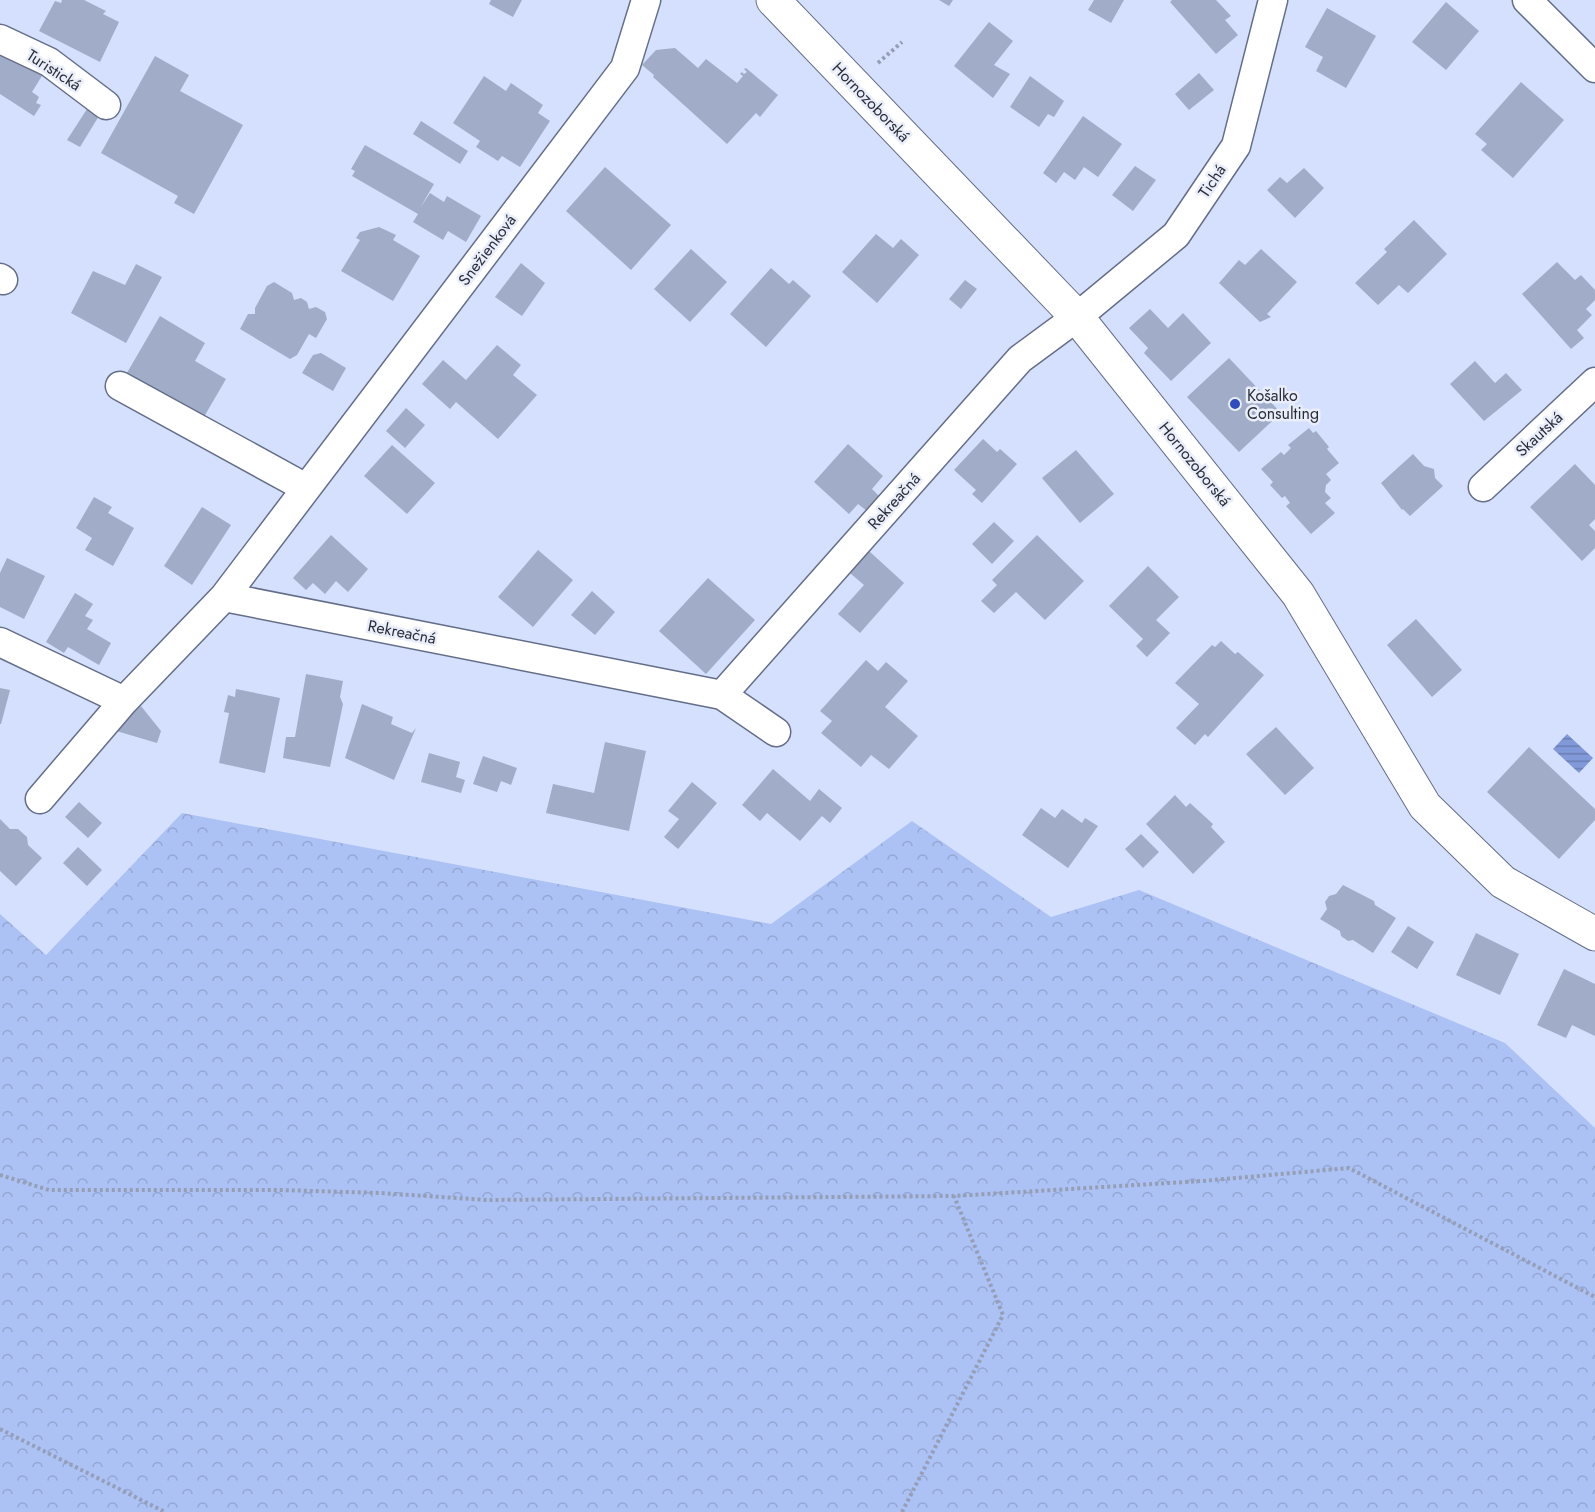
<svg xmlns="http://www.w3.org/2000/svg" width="1595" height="1512" font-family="Jost,sans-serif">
	<defs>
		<pattern id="forest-crowns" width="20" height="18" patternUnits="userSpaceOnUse" patternTransform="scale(1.5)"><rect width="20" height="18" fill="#acc1f4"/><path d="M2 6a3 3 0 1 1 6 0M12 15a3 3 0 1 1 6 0" fill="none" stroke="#94a6d2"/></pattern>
		<pattern id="water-rules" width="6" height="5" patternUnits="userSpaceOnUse" patternTransform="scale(1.5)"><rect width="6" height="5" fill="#8199d9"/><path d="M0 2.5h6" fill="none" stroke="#6a7db1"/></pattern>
	</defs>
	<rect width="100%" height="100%" fill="#d4e0fe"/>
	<path fill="url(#forest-crowns)" d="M182,813L771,924L912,821L1051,917L1139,890L1505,1043L1595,1128V1512H0V914L46,955Z"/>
	<path fill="url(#water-rules)" d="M1567,734L1593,758L1579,773L1553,749Z"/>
	<path fill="#a0acc8" d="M62,0H84L106,11L103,14L119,22L100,62L39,31L55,1L61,3Z
		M491,0H522L513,17L489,4Z
		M939,0H953L949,6Z
		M1094,0H1124L1111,23L1088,10Z
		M1172,0H1216L1231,16L1225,20L1238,35L1216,54L1170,2Z
		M1446,2L1479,31L1446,70L1412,42Z
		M1327,8L1376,36L1346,88L1316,71L1323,57L1305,47Z
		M989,22L1013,41L994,65L1010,74L993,98L954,66Z
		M675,48L698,68L706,59L737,83L743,76L740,74L742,72L744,74L747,72L744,69L746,68L778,95L760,117L756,113L727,144L653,77L654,75L642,65L656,50Z
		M0,52L45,71L32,92L39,97L36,103L41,105L34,116L0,94Z
		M155,56L189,75L180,91L243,125L194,214L174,203L178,196L101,153Z
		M1199,73L1214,90L1189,110L1175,94Z
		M484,76L506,91L511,83L543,105L538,113L550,121L520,167L502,156L498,161L476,147L480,141L453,123Z
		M1030,76L1064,101L1054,117L1048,114L1039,127L1010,107Z
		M1521,82L1564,120L1513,178L1481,150L1487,144L1475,134Z
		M87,102L102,111L80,147L67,140L87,109L84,107Z
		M1083,116L1122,144L1098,177L1084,167L1075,180L1064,172L1056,183L1043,173Z
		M421,121L468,151L460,164L413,134Z
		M365,145L434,184L420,208L430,193L444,202L447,196L481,216L466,242L448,231L443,240L413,222L418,214L352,176L355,171L351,169Z
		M1135,166L1156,180L1133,211L1112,195Z
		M605,167L671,225L631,270L566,211Z
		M1304,168L1324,188L1295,218L1267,190L1280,177L1287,183Z
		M1414,220L1447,254L1408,293L1399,285L1378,305L1355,283L1387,252L1384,249Z
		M379,227L396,235L393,240L420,256L393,301L341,271L360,240L356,238L360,232Z
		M876,234L893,248L901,239L919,255L877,303L842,272Z
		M691,249L727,282L690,322L654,289Z
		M1261,249L1297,282L1267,314L1271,317L1260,322L1219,283L1239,260L1245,265Z
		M1557,262L1575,280L1581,275L1595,290V300L1586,309L1592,315L1577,330L1584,338L1571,349L1522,294Z
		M521,263L545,283L522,316L495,297Z
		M136,264L162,277L126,343L71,313L93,271L125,285Z
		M771,268L789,284L793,280L811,296L766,347L730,314Z
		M965,280L977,289L961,309L949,299Z
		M274,282L292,293L294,300L301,298L307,302L309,309L316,307L325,312L327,319L316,338L309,334L297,355L290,359L240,329L248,314H255V308L267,286Z
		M1150,309L1168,328L1183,313L1211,343L1171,381L1144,353L1148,348L1129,328Z
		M160,316L205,343L195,361L226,379L201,422L124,378Z
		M497,345L521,365L513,375L537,395L498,439L456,402L450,409L422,384L443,360L466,380Z
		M321,353L346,368L333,391L302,373L313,355Z
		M1229,358L1281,413L1239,452L1187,397Z
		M1475,361L1495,383L1506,373L1522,390L1484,421L1450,384Z
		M406,408L425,425L405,448L386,431Z
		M1309,428L1313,433L1316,431L1329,447L1327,449L1339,463L1326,474L1331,480L1326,485L1325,492L1331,498L1325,503L1335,513L1311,534L1286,506L1290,503L1285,496L1282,498L1270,485L1273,482L1261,469L1281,452L1284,455L1291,448L1288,445Z
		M983,439L997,452L1000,449L1017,464L982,503L972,494L976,490L954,470Z
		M848,444L883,476L872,489L880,497L867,511L858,504L849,514L814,482Z
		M392,445L435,483L407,514L364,476Z
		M1076,450L1114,494L1080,523L1042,478Z
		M1413,454L1424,466L1434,469L1435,478L1443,486L1410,516L1403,509L1402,510L1381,483Z
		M1575,464L1595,485V519L1589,525L1595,531V548L1582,561L1530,507Z
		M94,497L112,507L108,513L134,528L113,566L85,550L92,538L76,528Z
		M202,507L231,525L192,585L164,566Z
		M994,522L1014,541L992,564L972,544Z
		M331,535L368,569L348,592L336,581L325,594L313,583L306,590L293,578Z
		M1037,535L1084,581L1045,620L1016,592L994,613L981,601L997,585L992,580Z
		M538,550L573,580L533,627L498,597Z
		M869,551L904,583L860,633L838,614L864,585L850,573Z
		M7,558L45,576L24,619L0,607V573Z
		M1148,566L1179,597L1156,620L1170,633L1147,657L1136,646L1143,639L1109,606Z
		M708,578L755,620L706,674L659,631Z
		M592,591L615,612L595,635L571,615Z
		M75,593L93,604L85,616L93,620L87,629L111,643L99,665L68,647L64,653L46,642Z
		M1416,619L1462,670L1432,697L1387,645Z
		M1221,641L1235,654L1238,652L1264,675L1208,737L1205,734L1195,745L1176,728L1199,704L1175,683L1212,645L1215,647Z
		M866,660L878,671L886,662L908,681L885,707L918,736L889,769L871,755L861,767L821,733L832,721L820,711Z
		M306,674L343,681L340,697L343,704L330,767L283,758L286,737H295Z
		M0,688L10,690L1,724H0Z
		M236,689L280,698L265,773L219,763L229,713L224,712L228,695L235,697Z
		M362,704L393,717L391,724L412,733L416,728L394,780L345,758Z
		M141,706L161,731L157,743L113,730Z
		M1276,727L1314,768L1285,795L1246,754Z
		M605,742L646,751L629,831L546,813L553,784L594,793Z
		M1529,747L1595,809V820L1559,859L1487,792Z
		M429,753L460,762L456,777L465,780L461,793L421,782Z
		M483,756L517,768L511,785L501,781L497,792L473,784Z
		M773,769L810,801L819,789L842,808L830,823L822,816L800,841L767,813L760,821L742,805Z
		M692,782L717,803L678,849L664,837L679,819L668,811Z
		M1175,795L1186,807L1190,803L1213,824L1211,827L1225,842L1193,874L1146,824Z
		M79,802L102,823L88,838L65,817Z
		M1041,808L1055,818L1062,809L1082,823L1085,818L1098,826L1068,868L1022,835Z
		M0,819L10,829H18L27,837L28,845L42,858L16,886L0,871Z
		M1141,834L1159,852L1143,868L1125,849Z
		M78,847L102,870L87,886L63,863Z
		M1343,885L1374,901L1375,905L1396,918L1373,953L1353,940L1348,941L1341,936L1340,931L1320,919L1327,909L1325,902L1329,896L1336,894Z
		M1408,926L1434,942L1417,969L1391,952Z
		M1476,933L1519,954L1500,995L1456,975Z
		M1564,969L1595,984V1036L1572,1025L1566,1038L1537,1025Z"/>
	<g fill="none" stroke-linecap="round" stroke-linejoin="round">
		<defs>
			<path id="minor" d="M1527,0L1595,68
				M0,39L49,62L106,105
				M0,278L3,280
				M120,386L306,488
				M1483,487L1595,382
				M224,597L722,695L1020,359L1077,317L1176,235L1236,146L1273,0
				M0,642L124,701L224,597L625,68L646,0
				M722,695L776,732
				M40,799L124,701"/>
			<path id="tertiary" d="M773,0L1077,317L1298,594L1425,806L1503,882L1595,934"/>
		</defs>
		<use href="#minor" stroke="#646e88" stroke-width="31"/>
		<use href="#tertiary" stroke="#646e88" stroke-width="35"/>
		<path stroke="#959eb5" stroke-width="4" stroke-dasharray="3 3" stroke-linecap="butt" d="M878,63L902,42
			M0,1175L49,1190H280L380,1193L487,1200L954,1196L1202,1181L1349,1168L1595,1297
			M0,1429L165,1512
			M902,1512L1003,1315L954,1196"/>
		<use href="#minor" stroke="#fff" stroke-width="28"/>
		<use href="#tertiary" stroke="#fff" stroke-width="33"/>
	</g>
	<circle fill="#2e4cbc" stroke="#e9eefa" stroke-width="2" cx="1235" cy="404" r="6"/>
	<g text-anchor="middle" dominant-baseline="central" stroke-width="5" stroke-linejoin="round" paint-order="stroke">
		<g font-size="16" fill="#292d38" stroke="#e9eefa">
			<text transform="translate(54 70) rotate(33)">Turistická</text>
			<text transform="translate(871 102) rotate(46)">Hornozoborská</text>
			<text transform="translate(1212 181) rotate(-56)">Tichá</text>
			<text transform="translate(487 250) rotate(-53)">Snežienková</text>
			<text transform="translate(1539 434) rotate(-43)">Skautská</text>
			<text transform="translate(1195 464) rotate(51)">Hornozoborská</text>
			<text transform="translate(894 501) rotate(-48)">Rekreačná</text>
			<text transform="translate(402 632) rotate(11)">Rekreačná</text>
		</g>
		<g font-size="16" fill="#292d38" stroke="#e9eefa" text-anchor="start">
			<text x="1247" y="395">Košalko<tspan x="1247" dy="18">Consulting</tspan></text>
		</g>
	</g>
</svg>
